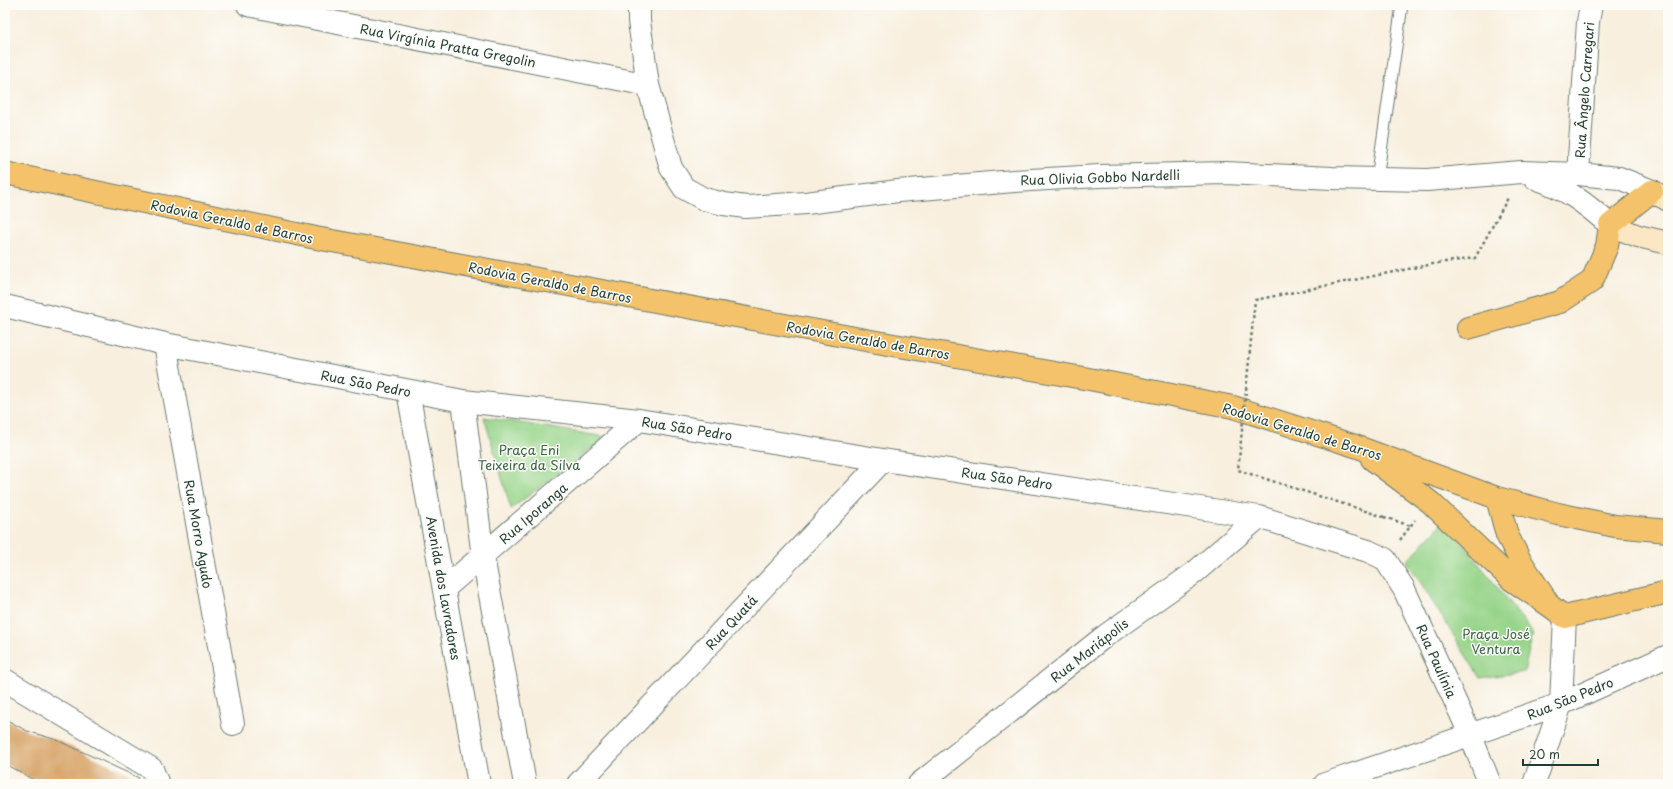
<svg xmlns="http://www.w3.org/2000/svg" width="1673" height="789" font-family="'Playpen Sans',sans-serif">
	<rect width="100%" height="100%" fill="#fdfcf7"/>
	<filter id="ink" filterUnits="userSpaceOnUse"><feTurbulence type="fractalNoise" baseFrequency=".025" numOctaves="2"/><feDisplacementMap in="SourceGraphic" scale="8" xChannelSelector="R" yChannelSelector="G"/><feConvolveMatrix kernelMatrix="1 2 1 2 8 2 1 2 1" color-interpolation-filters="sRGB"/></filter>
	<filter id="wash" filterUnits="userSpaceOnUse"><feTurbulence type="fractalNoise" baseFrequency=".012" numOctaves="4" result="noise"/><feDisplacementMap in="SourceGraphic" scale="16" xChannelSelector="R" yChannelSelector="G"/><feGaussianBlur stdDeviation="0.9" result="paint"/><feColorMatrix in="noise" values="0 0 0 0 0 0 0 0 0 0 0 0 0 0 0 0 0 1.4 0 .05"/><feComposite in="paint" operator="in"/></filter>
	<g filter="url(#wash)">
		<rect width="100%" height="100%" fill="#f8efde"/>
		<path fill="#96d489" stroke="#5a885e" d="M484,417L606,437L511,509Z
			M1445,520L1533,633L1524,672L1480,678L1407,561Z"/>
		<g id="blocks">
			<path fill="#d59f60" d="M5,719L27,731L57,740L139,778L134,784H41L5,764Z"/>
		</g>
	</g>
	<g filter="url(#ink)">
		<use href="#blocks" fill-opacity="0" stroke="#6b7b70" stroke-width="1"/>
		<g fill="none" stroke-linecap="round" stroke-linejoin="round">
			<defs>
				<path id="lane" d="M1377,179L1402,5"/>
				<path id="street" d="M248,5L648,85
					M639,5V21L648,85L671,168L684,188L704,199L724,204L746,207L806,203L898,191L1014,181L1099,176L1226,173L1332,178L1427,180L1521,172L1578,174L1619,178L1652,191
					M1578,174L1588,22L1591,5
					M1535,178C1566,188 1586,204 1610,225
					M5,306L165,344L463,401L639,420L883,460L1259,517L1368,551L1385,559L1404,589L1470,734L1490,784
					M165,344L233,724
					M408,391L479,784
					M463,401L483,557L525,784
					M444,589L639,420
					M5,680L152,769L158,784
					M578,784L883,460
					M919,784L1105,636L1194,573L1259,517
					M1325,784L1561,704L1668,656
					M1534,784L1561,704L1565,617"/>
				<path id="secondary" d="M1652,191L1668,200
					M1610,225L1638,236L1668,243"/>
				<path id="highway" d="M5,173L316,238L871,341L1089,379L1233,407L1355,446L1497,498L1558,514L1615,526L1668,531
					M1468,328L1560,302L1592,281L1607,246L1610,225L1652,191
					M1372,459L1430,502L1512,580L1550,606
					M1497,498L1507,535L1520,560L1550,606L1565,617L1668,592"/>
			</defs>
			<use href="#lane" stroke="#6b7b70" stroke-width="13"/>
			<use href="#street" stroke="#6b7b70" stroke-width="24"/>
			<use href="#secondary" stroke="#6b7b70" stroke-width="24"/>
			<use href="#highway" stroke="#6b7b70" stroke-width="24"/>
			<path stroke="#6b7b70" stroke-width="2.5" stroke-dasharray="3 3" stroke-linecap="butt" d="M1438,263L1475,258L1508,198
				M1384,517L1411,526
				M1400,540L1415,520"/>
			<use href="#lane" stroke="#fff" stroke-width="11"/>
			<use href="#street" stroke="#fff" stroke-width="22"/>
			<use href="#secondary" stroke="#fbe7c3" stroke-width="22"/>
			<use href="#highway" stroke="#f4c26a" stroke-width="22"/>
			<path stroke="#6b7b70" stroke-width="2.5" stroke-dasharray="3 3" stroke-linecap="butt" d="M1384,517L1238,470L1255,300L1438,263"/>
		</g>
	</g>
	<g text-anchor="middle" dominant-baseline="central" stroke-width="3" stroke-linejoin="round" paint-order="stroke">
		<g font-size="13" fill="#1f3d34" stroke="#fdfcf7">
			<text transform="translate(448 45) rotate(11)">Rua Virgínia Pratta Gregolin</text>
			<text transform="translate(1584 90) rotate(-86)">Rua Ângelo Carregari</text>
			<text transform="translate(1100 177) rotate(-2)">Rua Olivia Gobbo Nardelli</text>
			<text transform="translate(232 221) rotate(12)">Rodovia Geraldo de Barros</text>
			<text transform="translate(550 282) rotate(11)">Rodovia Geraldo de Barros</text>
			<text transform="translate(868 340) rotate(10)">Rodovia Geraldo de Barros</text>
			<text transform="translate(366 383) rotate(11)">Rua São Pedro</text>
			<text transform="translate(687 428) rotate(9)">Rua São Pedro</text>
			<text transform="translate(1302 431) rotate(17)">Rodovia Geraldo de Barros</text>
			<text transform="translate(1007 478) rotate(8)">Rua São Pedro</text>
			<text transform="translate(533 513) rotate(-41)">Rua Iporanga</text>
			<text transform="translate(199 534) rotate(80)">Rua Morro Agudo</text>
			<text transform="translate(444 588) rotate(80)">Avenida dos Lavradores</text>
			<text transform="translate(731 622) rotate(-47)">Rua Quatá</text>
			<text transform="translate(1089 650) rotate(-38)">Rua Mariápolis</text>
			<text transform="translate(1437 661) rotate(66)">Rua Paulínia</text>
			<text transform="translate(1570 698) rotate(-22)">Rua São Pedro</text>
		</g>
		<g font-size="13" fill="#3d6349" stroke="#fdfcf7">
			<text x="529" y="449">Praça Eni<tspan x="529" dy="15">Teixeira da Silva</tspan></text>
			<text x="1496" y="633">Praça José<tspan x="1496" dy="15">Ventura</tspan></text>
		</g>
	</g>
	<rect width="1673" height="789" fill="none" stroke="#fdfcf7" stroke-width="20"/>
	<path d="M1523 759v6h75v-6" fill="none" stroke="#1f3d34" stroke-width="2"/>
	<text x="1529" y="759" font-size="12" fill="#1f3d34" stroke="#fdfcf7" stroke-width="3" paint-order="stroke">20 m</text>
</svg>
